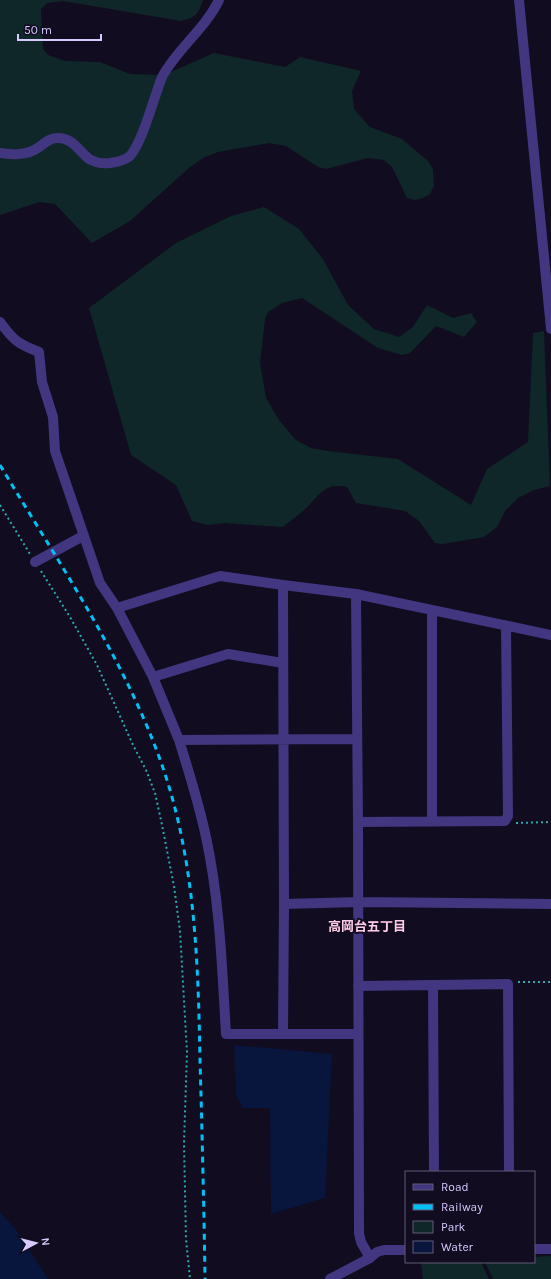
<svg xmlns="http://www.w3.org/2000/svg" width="551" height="1279" font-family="Karla,'Noto Sans JP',sans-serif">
	<rect width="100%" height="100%" fill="#110c1f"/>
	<path fill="#0f2729" d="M0,0H203C198,14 197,17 181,21L63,1L47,3L41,9L43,49L48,55L65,61L100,62L130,74L164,75L214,53L285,67L300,57L361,71L352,91L354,109L370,127L402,139L428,161L433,169L434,186L430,194L423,198L415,200L407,198L392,167L384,160L368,158L326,169L318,167L286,146L269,143L218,152L203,158L189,168L130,221L92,243L55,204L39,202L0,215Z
		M264,207L299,229L323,259L348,305L374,329L399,337L413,327L427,305L453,318L471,313L477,322L464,337L436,326L410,353L402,355L378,348L302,298L282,303L268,312L265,319L260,363L266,398L279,420L296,440L311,448L328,451L398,459L471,505L487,469L528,442L533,333L544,331L550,486L534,490L518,498L505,511L497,527L484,537L443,544L435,543L419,521L405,511L356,503L347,487C324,481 318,498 303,511C297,516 290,521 283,527L225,523L208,525L192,521L176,485L131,455L89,308L176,243L231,216Z
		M551,1256V1279H493L485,1262H534V1257Z
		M421,1262H481L489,1279H423Z"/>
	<path fill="#08153c" d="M234,1045L332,1054L325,1198L271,1214L270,1108H242L236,1094Z
		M0,1212L18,1232L48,1279H0Z"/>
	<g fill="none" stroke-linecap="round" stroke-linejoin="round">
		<path stroke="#2caab1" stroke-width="2" stroke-dasharray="2 3" stroke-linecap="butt" d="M0,505L30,554
			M41,571L70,617L97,665L133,745L146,770L155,793L161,820L174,886L180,931L187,1052L184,1143L186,1239L190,1279
			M516,823L551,822
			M518,982H551"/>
		<path stroke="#41367f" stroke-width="10" d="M519,0L551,329
			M0,153C11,155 27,155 36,149C43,145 48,138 57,138C72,137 79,151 89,159C96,163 102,164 110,163C116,162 125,161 130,156C143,141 154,97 162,77C177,49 205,29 219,0
			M0,322C13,340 18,344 39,352L42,382L53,417L55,451L100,583L117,608
			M35,562L83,536
			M356,594L358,822L359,1233L361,1242L370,1258
			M432,610V821
			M153,677L228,654L283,663
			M357,739L179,740C189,772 199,804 206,837C220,902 222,968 226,1034H358
			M179,740L153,677L117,608L220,576L283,585
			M358,822L505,821L508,816L506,626
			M284,904L359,902L551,904
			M433,985L434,1172
			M358,986L508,984L509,1172
			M283,1034L284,904L283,585L356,594L551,635
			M534,1249H551
			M330,1279L370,1258L377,1252L384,1250H406"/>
		<path stroke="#00c1f5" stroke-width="3" stroke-dasharray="6 5" stroke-linecap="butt" d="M0,465C58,562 124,657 162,765C195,860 198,959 200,1059C202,1132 204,1206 205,1279"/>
	</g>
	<g text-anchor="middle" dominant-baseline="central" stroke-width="4" stroke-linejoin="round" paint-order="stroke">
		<g font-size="13" font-weight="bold" fill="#ffcce7" stroke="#110c1f">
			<text x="367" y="926">高岡台五丁目</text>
		</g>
	</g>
	<rect x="405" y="1171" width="130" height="92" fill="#110c1f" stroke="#605879"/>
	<rect x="413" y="1184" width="20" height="6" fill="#41367f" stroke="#605879"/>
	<text x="441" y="1191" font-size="12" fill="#d6caff">Road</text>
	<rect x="413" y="1204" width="20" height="6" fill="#00c1f5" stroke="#605879"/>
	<text x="441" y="1211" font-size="12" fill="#d6caff">Railway</text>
	<rect x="413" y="1221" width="20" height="12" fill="#0f2729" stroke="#605879"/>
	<text x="441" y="1231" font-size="12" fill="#d6caff">Park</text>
	<rect x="413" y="1241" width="20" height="12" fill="#08153c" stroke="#605879"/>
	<text x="441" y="1251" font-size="12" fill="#d6caff">Water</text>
	<g transform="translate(36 1243) rotate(83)" stroke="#110c1f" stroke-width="3" paint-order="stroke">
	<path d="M0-3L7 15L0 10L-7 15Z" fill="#d6caff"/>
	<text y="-6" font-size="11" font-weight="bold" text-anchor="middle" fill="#d6caff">N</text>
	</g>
	<path d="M18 34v6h83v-6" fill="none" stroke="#d6caff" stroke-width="2"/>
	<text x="24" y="34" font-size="12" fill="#d6caff" stroke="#110c1f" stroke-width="3" paint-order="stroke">50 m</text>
</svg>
